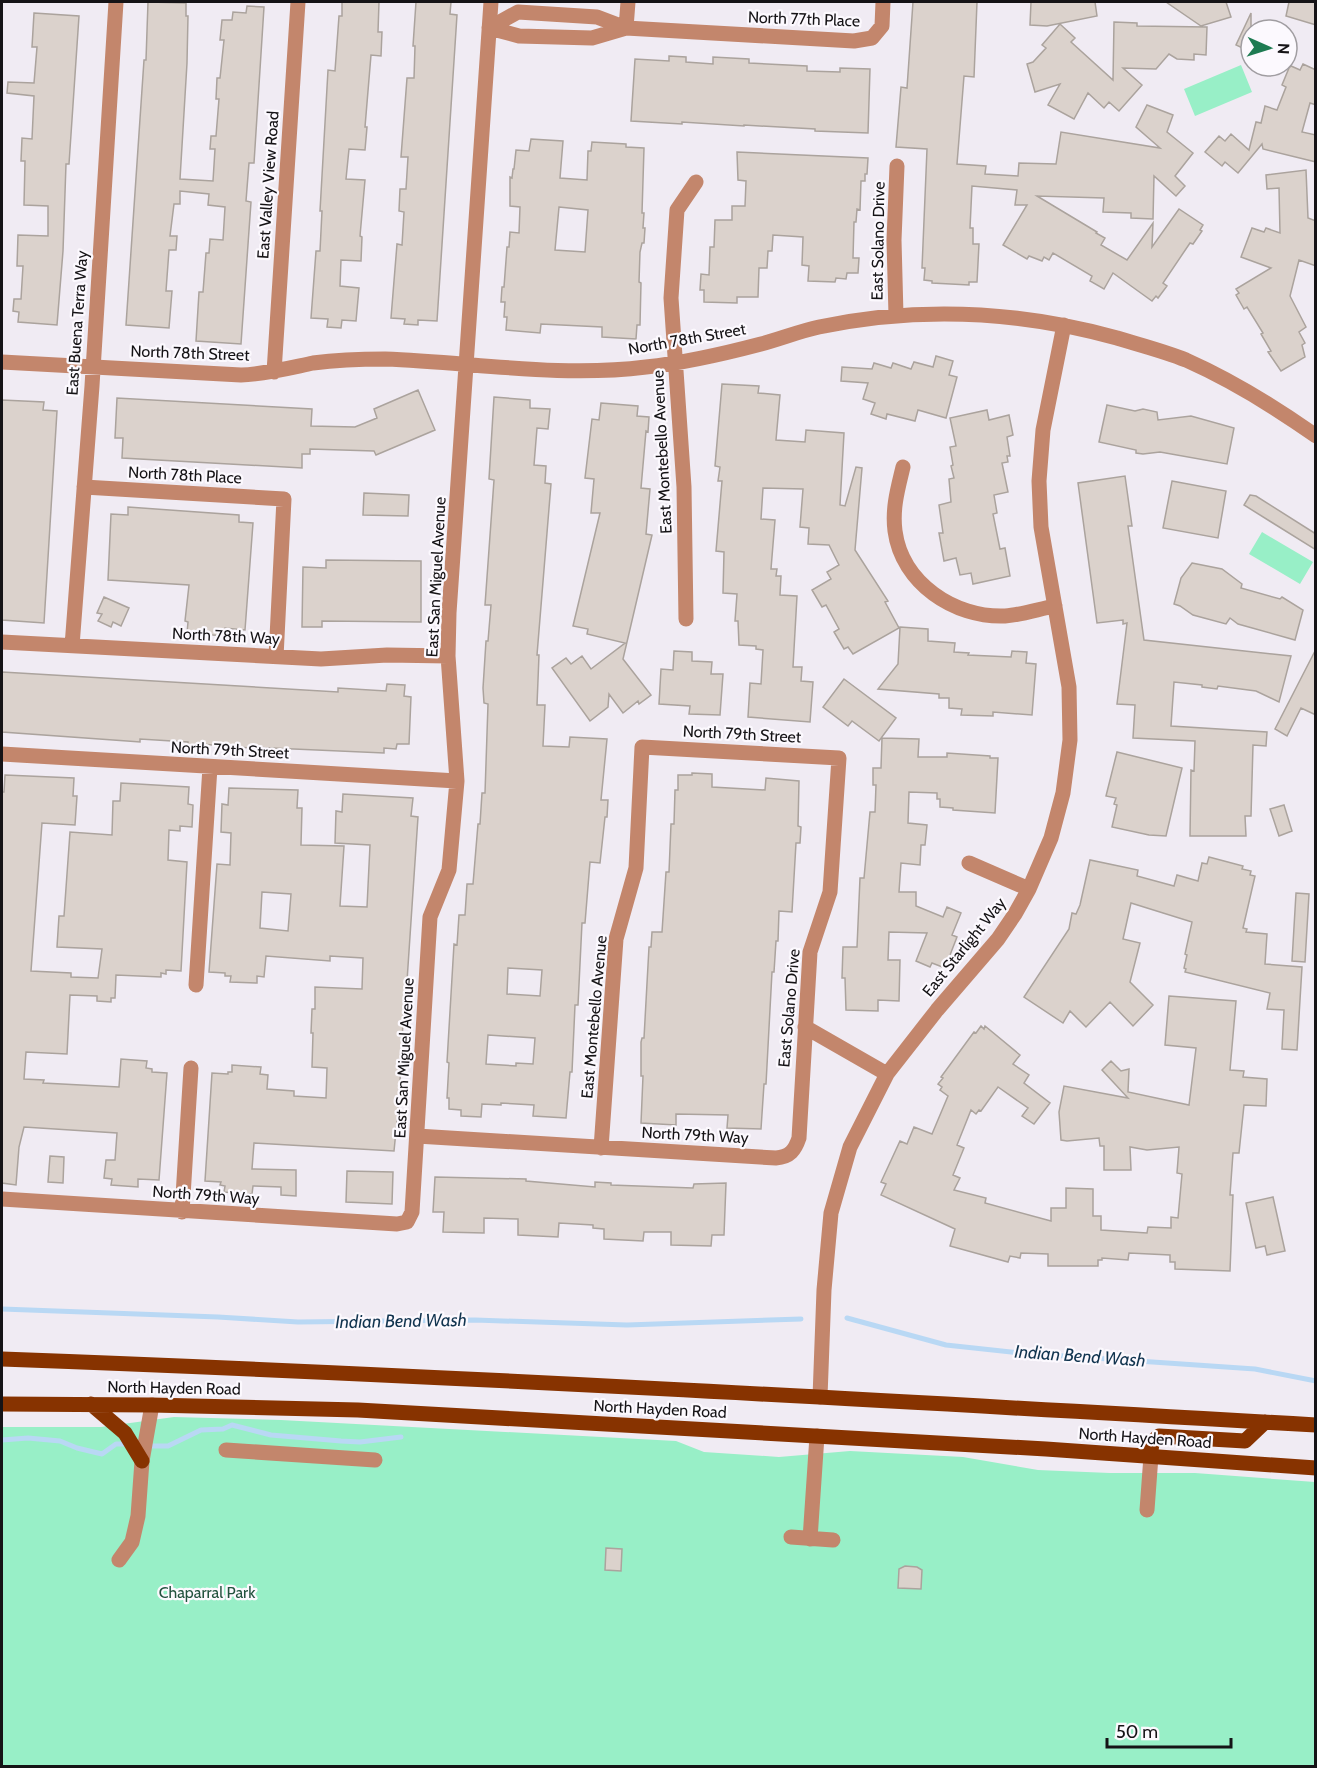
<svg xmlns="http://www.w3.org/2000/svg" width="1317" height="1768" font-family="Cabin,sans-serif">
	<rect width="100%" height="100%" fill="#f0ebf3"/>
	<path fill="#98efc7" d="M1241,65L1252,92L1195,116L1184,89Z
		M1262,532L1313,562L1300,584L1249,554Z
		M174,1417L281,1420L676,1441L704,1452L779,1457L850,1451L963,1457L1038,1470L1110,1473H1195L1315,1482V1766H2V1427H101Z"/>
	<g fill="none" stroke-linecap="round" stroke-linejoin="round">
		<path stroke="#b9d8f4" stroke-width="5" d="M2,1309L218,1317L298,1322L475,1320L627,1325L801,1319
			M847,1318L946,1345L1021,1353L1255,1369L1316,1381
			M2,1440L28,1438L60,1441L77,1448L102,1454L116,1444H129
			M147,1446H168L201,1430L223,1429L232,1425L271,1435L341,1441L360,1442L401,1437"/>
	</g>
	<path fill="#dbd2cc" stroke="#aba39d" stroke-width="1.5" fill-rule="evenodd" d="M148,2L186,3V16H188L187,63L180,179L213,181L215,149H210L211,136H216L219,99H216L217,78H220L224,40H220L222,20H232L233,12L246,13L247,6L264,7L254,163H249L246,201L251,202L241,344L196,341L199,292H203L206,253H209L210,239L223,240L225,207L208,205L209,194L180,191V204H174L170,236H177L176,250H169L166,291H172L169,328L126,325L144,60H146Z
		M342,2H379L378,32H382L381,56L371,55L365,127H367L365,150L349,149L346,179L365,180L360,236L362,237L361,261L341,260L340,286L359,288L356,321L342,320L341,328L327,327L328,319L311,318L316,251H320L322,211H320L328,70L335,71L339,16H342Z
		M416,2H451L450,14L457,15L437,321L418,320V325L404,324L405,319L391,318L397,244L402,245L404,212L399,211L400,189H406L408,157H401L407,78H414L415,46H413Z
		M913,2H977L974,77L964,76L957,164L986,166L985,174L1018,176L1019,163L1056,164L1061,132L1160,148L1136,127L1147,105L1173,115L1167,132L1193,153L1175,176L1185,186L1176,196L1154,176L1153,219L1131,218V213L1103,212L1104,198L1037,196L1097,232L1096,233L1105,238L1101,245L1127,260L1153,223L1152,247L1179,209L1203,225L1200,230L1202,231L1193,244L1190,243L1163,283L1167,286L1158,298L1156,296L1152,301L1113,273L1104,289L1090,281L1092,276L1053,253L1049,260L1044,257L1042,261L1029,256L1027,259L1003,245L1027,205H1015L1017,190L972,186L970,228H973V244H979L977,282H969V285L932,283V281L924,280L925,268H922L927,149L896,147L901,87L907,88Z
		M1031,2H1095L1097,16L1047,26L1030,25Z
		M1166,2H1226L1231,17L1201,26Z
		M1289,2H1316V25L1286,16Z
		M34,13L79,16L69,164H66L63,251L57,325L18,322L19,312L13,311L14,299H21L23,266H17L18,235L48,236V206L24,205L25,161H21L22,138L32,139L34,96L7,93L8,82L34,83L37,47H32Z
		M1251,13V52L1236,45Z
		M1114,22L1137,23V26L1207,27L1206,55L1194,54V60L1177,59L1169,54L1156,69L1123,68L1142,85L1119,111L1109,102L1104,108L1088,93L1074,119L1048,105L1060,84L1035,92L1027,64L1033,62L1046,48L1042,45L1060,24L1075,38L1071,42L1113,80Z
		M669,56L686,57V62L713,64V57L749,59V63L807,66V71L840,72V68L870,69L868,133L815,131V129L744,125V126L682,122V124L631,121L635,59L669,61Z
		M1303,64L1316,70V105L1310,103L1302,132L1316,135V162L1263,149L1262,144L1238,173L1225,162L1222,166L1205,152L1219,136L1225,141L1231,134L1249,150L1256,122L1261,123L1265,106L1277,110L1286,87L1282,85L1289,68L1291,66L1300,70Z
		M531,139L563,141L560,178L587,180L588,151H591L592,142L626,144V147L644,148L642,213H644L643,228H645L644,243H642L640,252L639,282L641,283L640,325H637L636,339L602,337V327L541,324L540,333L506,330L507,317H504L505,302H501L502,287H504L507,247H509L510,232L519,233L520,207L510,206V177L512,178L513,169H514L516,150L529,151ZM559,207L588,210L585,252L555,250Z
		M737,152L868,158L867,174H865V181H861L860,210L857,209L856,222H854L853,258H859L858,273H847L846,279L836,278L835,282L808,281L809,266L802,265L803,237L773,235L772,251H768L767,268H759L758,297H737V303L704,302V290H700L701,274L709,275L710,247H714L715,220H732V206H745L746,181L738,180Z
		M1306,170L1308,218L1316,221V266L1299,260L1290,296L1306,327L1299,332L1305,343L1302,345L1305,357L1281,371L1268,352L1271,351L1261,334L1263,333L1247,307L1244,309L1236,295L1239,293L1236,289L1271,268L1241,257L1252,228L1264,232L1266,228L1280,233L1279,188L1267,189L1266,175Z
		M936,356L953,361L949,375L957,377L946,418L918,410L915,421L887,414L886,419L871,414L875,403L863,399L868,383L841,381L842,367L872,369L874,363L891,368L893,363L911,369L914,362L933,367Z
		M722,384L759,386L758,393L780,395L776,440L805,442L806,430L844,433L840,505L845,506L856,467L862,468L855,550L888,601L885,602L899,628L853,654L848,647L844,649L834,632L839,629L826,605L822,607L812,590L831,579L827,572L839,565L829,545L808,544L809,528L800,527L803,489L763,488L761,519L775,520L771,569H777L776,576H781L780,595L797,596L793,667H802L801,681L813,682L810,722L748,717L750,683L761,684L763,650L756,649V646L739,645L738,621H735L737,594L723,593L724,552L716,551L722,481H718L720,467L715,466Z
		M418,390L435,430L376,455L374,451L310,449V454H302V468L122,458L123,438H115L117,398L312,409L311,426L355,427L377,418L374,409Z
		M494,397L530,400V408L550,409L548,429L537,428L534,465L546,466L545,483L551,484L537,655H539L537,705H545L543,746L569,747L570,737L607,739L601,800H608L607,817H605L600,863L590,862L585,923H582L578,1005H575L572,1072H570L566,1118L533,1116L534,1105L501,1103V1105L482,1104L481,1117L461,1116V1110L449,1109V1098H447L449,1063L447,1062L454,944L457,945L459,915H465L467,884H473L478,824H480L482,793H485L488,704L484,703L483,688L486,641H488L491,605H485L494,480L489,479ZM508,968L542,970L540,996L507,994ZM488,1035L535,1038L533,1064L516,1063V1066L486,1064Z
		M2,400L44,402L43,410L57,411L44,623L2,620Z
		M601,403L638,406L637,416L649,417L648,432L646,431L641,488L650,489L646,534L652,535L623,659L651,695L639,704L638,701L623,713L609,694L608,707L590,721L552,668L566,658L571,664L582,656L591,669L625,643L587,634L588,629L573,626L600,513H591L594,479L585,478L592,419L599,420Z
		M1107,405L1135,411L1143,409L1157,412L1158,420L1191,416L1234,428L1227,464L1160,452L1143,454L1136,453V450L1099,442Z
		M987,410L989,420L1009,415L1013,435L1007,437L1010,456H1007L1008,462L1002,463L1008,492L994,495L997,513L993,514L1000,549L1005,548L1010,576L973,584L971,573L960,575L956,558L944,561L939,533H943L939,505L951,502L949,479L954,478L951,466L953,465L950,447L956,446L950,418Z
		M1125,476L1132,526H1128L1144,640L1291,656L1279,702L1256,691L1218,686L1217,689L1202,687V685L1174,682L1171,726L1267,732L1266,746L1253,745L1251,816H1245L1246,836H1190L1191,770L1194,771L1195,741L1133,738L1135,705L1117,704L1127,623L1123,624V620L1097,623L1078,483Z
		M1172,481L1226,491L1218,538L1163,528Z
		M364,493L409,495L408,516L363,515Z
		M1250,495L1256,496L1316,534V550L1244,505Z
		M128,507L239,515V522L253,523L245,630L225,628V636L187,633L188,622L185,621L189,585L108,580L111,514L128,515Z
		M326,560L421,561V622L322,621V627H302L303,567L326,568Z
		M1192,563L1222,569L1242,584L1241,588L1280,599L1282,597L1303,610L1295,640L1238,624L1230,618L1226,624L1193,615L1180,606L1174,604L1181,578Z
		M104,597L129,608L121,626L113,622L111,627L98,621L102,614L97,613Z
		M900,627L928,629V641L955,643L954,652L969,653L968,655L1011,657L1012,651L1027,652L1026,663L1036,664L1032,715L993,712V716L961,715L962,709L949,708V698H939V694L878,689L898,664Z
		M1316,649V715L1301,708L1287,736L1275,729Z
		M674,651L692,652V661L712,662L711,674H723L720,715L689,714L690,706L659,704L661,669L673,670Z
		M2,672L338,692V688L386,691L387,684L405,685L404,696L411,697L409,744H397L396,749L384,748V753L250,747V748L201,744V746L188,745V742L140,739V742L127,741L2,732Z
		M844,679L896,718L879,741L852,721L848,726L823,707Z
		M882,738L919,739L918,757H947V753L990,756V758H998L995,813L953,810V808L940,807V799H937V793L909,792L908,823L927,825L925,845H921L920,865L901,863L899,892H916V906L943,917L947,907L961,913L952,935L957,937L945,968L932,963L930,967L916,961L927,933L889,932L888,960H900L899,1001L878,1000V1011L846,1010L845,978H842L843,947H857L860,878H864L870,812H875L876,785H873V768H881Z
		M1117,752L1182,768L1166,836L1149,835L1112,827L1117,805L1114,804L1116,798L1106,796Z
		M692,773L712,774V787L765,790L766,778L799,781L798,826L801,827L800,843H796L792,912L779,911L778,941H776L774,972H772L766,1084H764L761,1129L727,1128L728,1115L676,1114V1125L641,1123L643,1076H641V1042L642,1038H644L649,947H651L652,932H662L666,872H669L671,824H674L675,790H678V775H692Z
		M5,775L74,778L73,796H77L75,825L42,823L31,971L71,973V977L98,978L102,949L57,947L59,916H64L70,832L112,835L113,801H120L121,783L189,787L188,804L193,805L192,827L180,826V831L169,830L168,860L187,862L181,971L166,970V974L161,973V977L116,975L115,998H111V1002L97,1001V996L70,995L67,1054L26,1052L24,1079L44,1080L43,1083L119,1087L121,1059L147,1061L146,1068L152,1069V1072L167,1073L159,1180L138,1179V1187L111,1185L112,1179L104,1178L106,1160H115L117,1133L24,1127L19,1147L16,1185L2,1183V792H4Z
		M229,788L298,790L297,808H302L301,845L344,846L340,906L367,907L370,845L335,843L336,811L342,812L343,794L413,798L411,816L418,817L407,981H405L399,1101L394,1151L254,1143L252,1169L296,1170V1196L281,1195V1187L253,1186L252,1194L224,1192L225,1186L220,1185L221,1182L205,1181L212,1073L228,1074V1072H232V1065L261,1067L260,1074L268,1075L267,1089L294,1091V1096L326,1098L327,1068L312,1067L313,1033H311L312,1009H315V987L362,989L363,958L330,956V961L266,956L264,977L257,976V983L230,982L231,976H225V973L209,972L217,864L230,865L231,833L221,832L222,804L228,805ZM262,892L291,894L288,931L260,928Z
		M1284,805L1292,831L1279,836L1270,809Z
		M1209,857L1243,866L1242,869L1251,871L1250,875L1255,876L1243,928L1247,929L1246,932L1267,934L1265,964L1302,967L1297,1050L1282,1049L1284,1010L1267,1009L1270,993L1185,972L1186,969L1184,968L1187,955L1185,954L1192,922L1131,903L1123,939L1140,943L1130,982L1153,1005L1133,1026L1110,1002L1086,1027L1070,1011L1063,1023L1024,997L1069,929L1072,913L1076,914L1080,905L1090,860L1138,870L1137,876L1174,886L1177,875L1198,881L1202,863L1207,864Z
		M1296,893L1309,894L1305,962L1292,961Z
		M1169,996L1236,1001L1230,1070L1244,1071L1243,1077L1267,1079L1266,1106L1244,1105L1239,1153H1233L1230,1195H1233L1230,1271L1175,1269V1262H1170V1255L1129,1253L1128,1260L1102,1258V1260H1098V1266H1048V1254L1021,1253L1020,1258L1010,1256L1008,1262L950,1246L955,1229L881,1195L886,1184L881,1182L900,1141L907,1144L914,1127L932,1134L948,1096L940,1090L942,1087L938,1084L943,1078L941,1077L974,1032L976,1033L981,1026L984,1029L985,1026L1020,1055L1013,1064L1029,1075L1024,1083L1050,1103L1034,1124L1022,1116L1028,1108L998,1087L981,1111L979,1110L976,1114L971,1110L957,1145L964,1148L953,1175L960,1178L954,1190L986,1198L985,1203L1051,1221V1208H1066V1188L1093,1189V1216H1101V1230L1147,1233L1148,1227L1171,1228V1217L1178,1218L1182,1174L1177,1173L1179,1147L1147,1150L1130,1147L1131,1170H1104V1146H1100L1099,1138L1067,1141L1061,1140L1059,1112L1064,1086L1128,1098L1102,1070L1111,1061L1121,1071L1129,1069L1128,1092L1189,1105L1196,1048L1165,1045Z
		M50,1156L64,1157L63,1183L48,1182Z
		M347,1171L393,1172L392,1204L346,1202Z
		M435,1177L526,1179V1181L595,1187V1182L611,1183V1185L693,1188L694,1184L726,1183L724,1235H712L711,1246L671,1245V1232H644L643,1241L604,1239V1229L593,1228V1225L559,1223L558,1237L518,1235V1219L484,1218V1233L443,1232L444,1212H433Z
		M1273,1197L1285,1251L1267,1255L1265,1246L1256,1248L1246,1203Z
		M606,1548L622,1549L621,1571L605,1570Z
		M905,1566L917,1567L922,1570L921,1589L898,1588L899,1569Z"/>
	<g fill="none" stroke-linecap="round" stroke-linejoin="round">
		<path stroke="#c3866c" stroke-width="15" d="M489,28L518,12L597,17L626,28L854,41L872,38L882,26L883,2
			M489,28L519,36L592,38L626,28
			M626,28L628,2
			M896,315L894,240L897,166
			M2,362L241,375C266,374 289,368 313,363C336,360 361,359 385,359C472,362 558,378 646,367C684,363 723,354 761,344C780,339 800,331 819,327C919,306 1019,311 1117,338C1140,345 1164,351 1186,360C1231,380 1275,407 1316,436
			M274,372L298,2
			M903,467C898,488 892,508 895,531C902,583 954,618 1005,616C1021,615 1039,609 1055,606
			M84,487L284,499L276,657
			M686,619L684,487L671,298L677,210L696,182
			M2,642L321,659L387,655L448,656
			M72,646L92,386L116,2
			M2,754L457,781
			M969,863L1029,889
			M196,985L210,767
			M805,1027L887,1074
			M417,1136L776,1158C790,1157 795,1150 799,1138L810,952L830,892L839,758L642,747L636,868L616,939L601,1148
			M2,1199L397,1224L407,1222L412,1212L430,917L449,870L457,781L448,656L449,613L491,2
			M182,1212L191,1068
			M820,1397L824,1290L831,1213L850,1147L887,1074L937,1010L998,939L1015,914L1029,889L1051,838L1063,793L1070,740L1069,687L1041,527L1039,481L1043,430L1064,325
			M226,1450L375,1460
			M1147,1510L1151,1456
			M791,1537L833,1540
			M810,1539L817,1436
			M119,1560L132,1542L138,1516L142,1461L152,1405"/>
		<path stroke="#873300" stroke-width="15" d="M2,1359C440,1375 878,1400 1316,1425
			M2,1404L152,1405L358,1410L1046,1449L1316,1468
			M91,1404L125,1433L142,1461
			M1151,1456C1151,1447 1151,1441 1159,1436L1245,1441L1265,1422"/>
	</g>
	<g text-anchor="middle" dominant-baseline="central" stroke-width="4.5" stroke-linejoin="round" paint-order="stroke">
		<g font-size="16" fill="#151316" stroke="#fcf9fe">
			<text transform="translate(804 19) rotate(2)">North 77th Place</text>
			<text transform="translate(268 185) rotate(-86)">East Valley View Road</text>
			<text transform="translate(878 241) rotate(-89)">East Solano Drive</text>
			<text transform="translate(77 323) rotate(-86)">East Buena Terra Way</text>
			<text transform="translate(687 339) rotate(-10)">North 78th Street</text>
			<text transform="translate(190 353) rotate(2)">North 78th Street</text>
			<text transform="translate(662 452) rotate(-93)">East Montebello Avenue</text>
			<text transform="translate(185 475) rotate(3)">North 78th Place</text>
			<text transform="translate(436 577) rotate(-87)">East San Miguel Avenue</text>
			<text transform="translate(226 636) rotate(3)">North 78th Way</text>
			<text transform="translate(742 734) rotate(3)">North 79th Street</text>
			<text transform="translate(230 750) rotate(3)">North 79th Street</text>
			<text transform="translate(964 947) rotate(-51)">East Starlight Way</text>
			<text transform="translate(789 1008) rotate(-85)">East Solano Drive</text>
			<text transform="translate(594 1017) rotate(-85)">East Montebello Avenue</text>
			<text transform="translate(404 1058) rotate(-87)">East San Miguel Avenue</text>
			<text transform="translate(695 1135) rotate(3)">North 79th Way</text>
			<text transform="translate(206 1195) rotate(4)">North 79th Way</text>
			<text transform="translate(174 1388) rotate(1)">North Hayden Road</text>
			<text transform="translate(660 1409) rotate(3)">North Hayden Road</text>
			<text transform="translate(1145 1438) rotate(4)">North Hayden Road</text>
		</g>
		<g font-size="16" fill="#22523e" stroke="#fcf9fe">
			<text x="207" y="1592">Chaparral Park</text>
		</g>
		<g font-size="18" font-style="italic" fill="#11344f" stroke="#fcf9fe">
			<text transform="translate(401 1321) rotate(-1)">Indian Bend Wash</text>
			<text transform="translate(1080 1356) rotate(4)">Indian Bend Wash</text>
		</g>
	</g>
	<rect width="1317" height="1768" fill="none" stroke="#151316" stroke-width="6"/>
	<g transform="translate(1269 48) rotate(93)"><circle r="28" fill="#fcf9fe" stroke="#a09da1" stroke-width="1.5"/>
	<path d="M0-4.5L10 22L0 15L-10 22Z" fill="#1e7b52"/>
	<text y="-9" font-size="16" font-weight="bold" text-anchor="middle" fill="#151316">N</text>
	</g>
	<path d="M1107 1738v9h124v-9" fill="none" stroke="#151316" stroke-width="3"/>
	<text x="1116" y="1738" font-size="18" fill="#151316" stroke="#fcf9fe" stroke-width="4.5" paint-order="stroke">50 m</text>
</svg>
